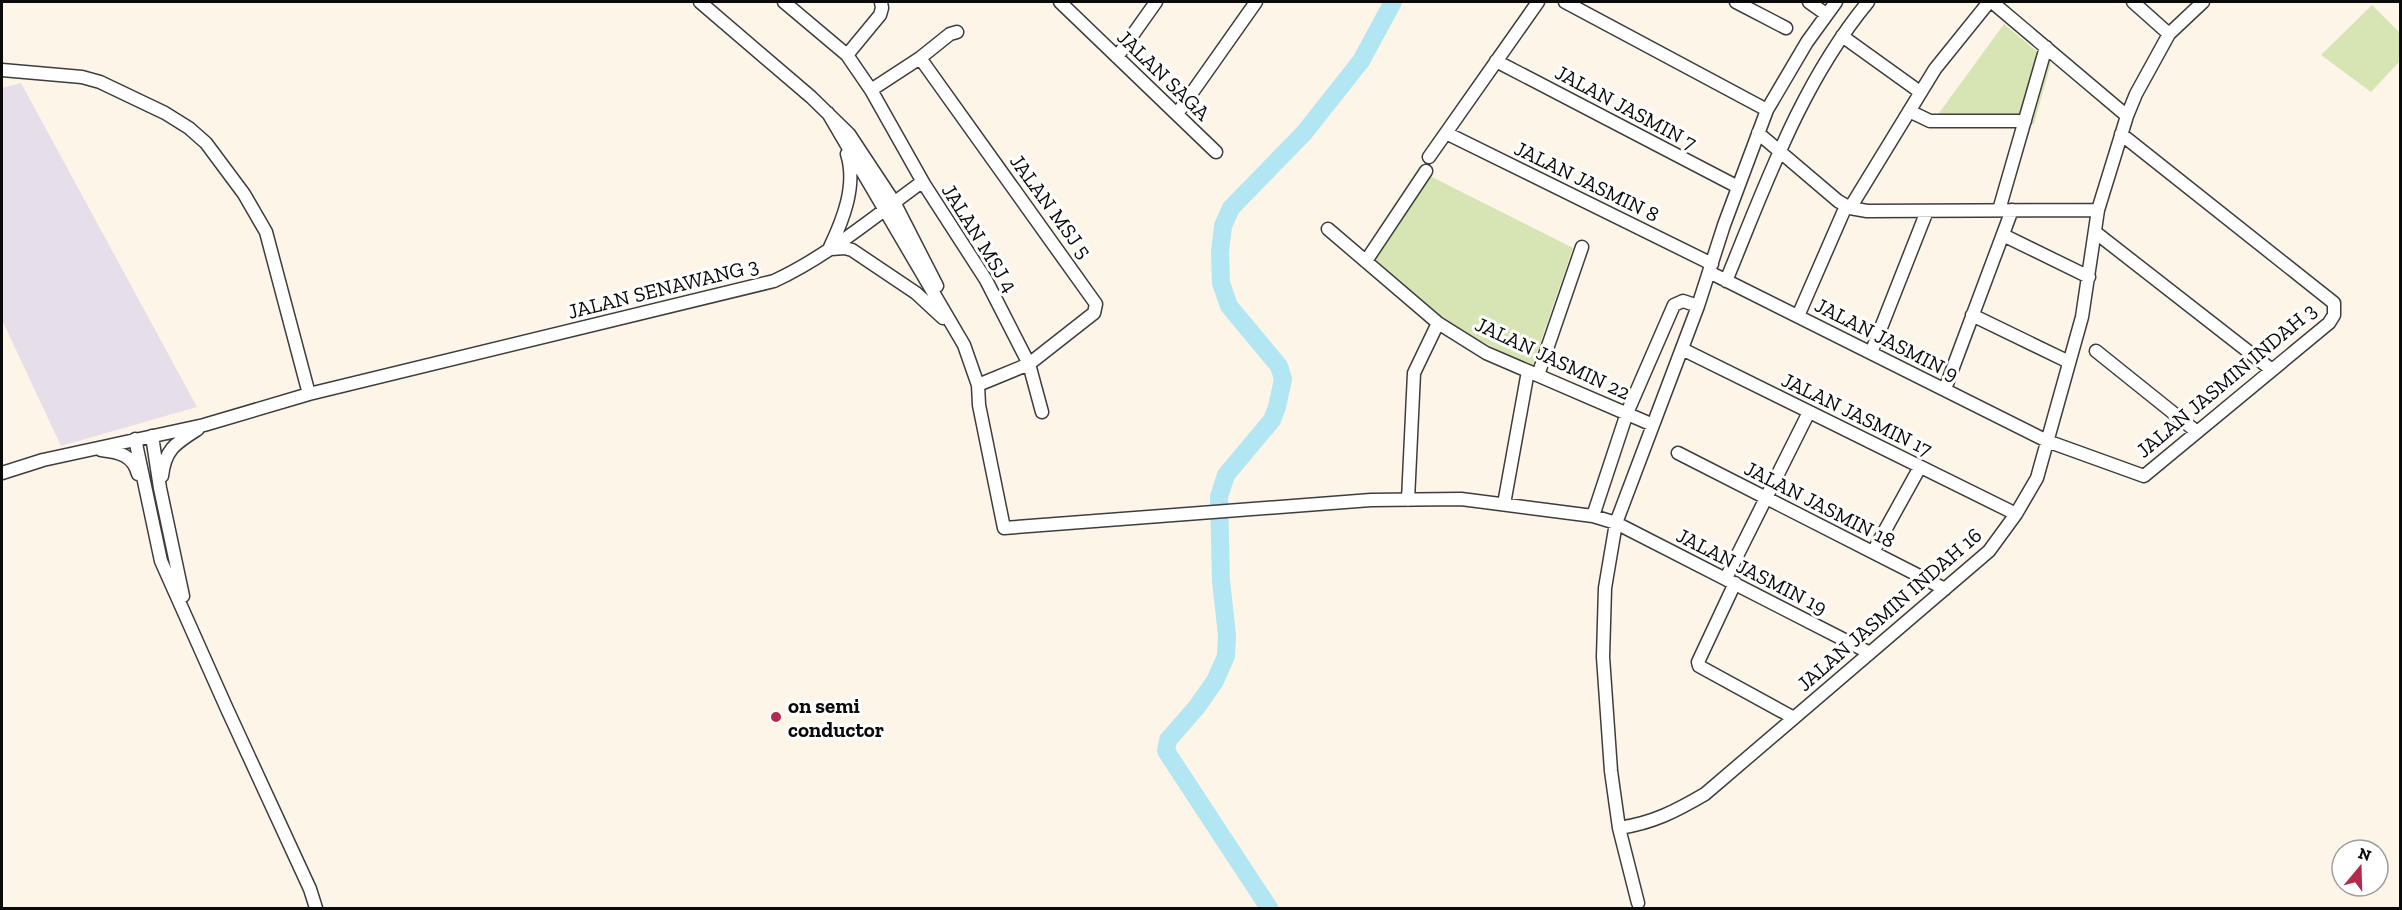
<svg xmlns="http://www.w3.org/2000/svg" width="2402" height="910" font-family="'Zilla Slab',serif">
	<rect width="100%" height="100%" fill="#fef5e9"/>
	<path fill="#e6dee9" d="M21,83L197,407L61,446L2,320V88Z"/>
	<path fill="#d7e5b5" d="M2372,5L2400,33V61L2371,92L2321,55Z
		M2004,24L2051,63L2034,124H1931Z
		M1430,176L1573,248L1532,367L1441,321L1371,261Z"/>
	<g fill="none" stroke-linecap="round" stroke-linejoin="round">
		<path stroke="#b1e6f2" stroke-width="18" d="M1269,908L1166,751L1168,740L1196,708L1215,681L1226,656L1227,635L1221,581L1219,497L1226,475L1272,420L1277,407L1283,379L1279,366L1229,306L1221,283L1220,252L1223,226L1231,208L1304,133L1361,61L1393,2"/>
		<defs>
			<path id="minor" d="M700,2L811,97L849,134L894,202L937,286
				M784,2L847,55L871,90L924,184L986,280L1029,364L1042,412
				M1060,2L1216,152
				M1565,2L1767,110
				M1736,2L1786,28
				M1809,2L1826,14
				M1992,2L2127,116
				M2133,2L2169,34
				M1842,36L1920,92
				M847,55L880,15L882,8L881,2
				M1117,57L1156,2
				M920,58L1096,304L1094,313L1029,364L978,385
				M1496,61L1738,187
				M2,70L82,77L100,82L165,113L189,128L206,143L244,194L266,232L309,394
				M871,90L920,58L950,34L957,32
				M1909,111L1930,121H2025
				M828,113L964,345L978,385L979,405L1004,528L1371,500L1461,499L1593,516L1616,523L1870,653
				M1177,114L1256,2
				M1446,133L1712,264
				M1758,133L1838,201L1850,208L1867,211L2098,210
				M1429,157L1538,2
				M1850,208L1935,69L1989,2
				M1999,210L2046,47
				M1328,229L1438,323L1486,353L1653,425
				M2095,232L2272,370
				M2003,235L2089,277
				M830,247C843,220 857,185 847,154
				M831,249L845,248L852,250L916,293L943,318
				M1366,261L1426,171
				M1709,272L2047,441L2144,476L2329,323L2334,315V303L2121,134
				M1726,281C1766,184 1801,83 1868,2
				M1972,315L2069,362
				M1798,316L1846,206
				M1682,349L2016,514
				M2096,351L2197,432
				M1871,353L1927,211
				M1538,375L1582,247
				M1945,389L2012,210
				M152,436L160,488L183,596
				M135,439L161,561L227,709L310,889L316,908
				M101,450C119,452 133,455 138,474
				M1678,453L1945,589
				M2,473L43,460L204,425L309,394L774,281C828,256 875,216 922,182
				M162,476C165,449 176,443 198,429
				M1408,500L1414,373L1438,323
				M1504,504L1528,371
				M1593,516L1627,413L1674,305L1683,301L1698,306
				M1873,552L1920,467
				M1726,578L1809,412
				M1735,583L1698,662L1699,666L1794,718
				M1619,828C1653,823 1676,811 1705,794L1989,551L2016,514L2037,478L2082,317L2098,210L2127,116L2136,94L2169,34L2203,2
				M1638,903L1619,828L1611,771L1603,657L1605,588L1616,523L1698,306L1724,225L1767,110L1807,42L1836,2"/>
		</defs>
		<use href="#minor" stroke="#3d3d3d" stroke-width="15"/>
		<use href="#minor" stroke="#fff" stroke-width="12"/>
	</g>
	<circle fill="#b12b4c" stroke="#fff" stroke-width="2" cx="776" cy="717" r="6"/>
	<g text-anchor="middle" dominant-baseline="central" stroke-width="6" stroke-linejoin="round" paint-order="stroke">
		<g font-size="21" fill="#0a0a0a" stroke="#fff">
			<text transform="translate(1164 75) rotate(44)">JALAN SAGA</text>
			<text transform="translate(1626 107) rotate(28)">JALAN JASMIN 7</text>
			<text transform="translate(1587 181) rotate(26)">JALAN JASMIN 8</text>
			<text transform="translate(1051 206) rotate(54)">JALAN MSJ 5</text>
			<text transform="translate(980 238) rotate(58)">JALAN MSJ 4</text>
			<text transform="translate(663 288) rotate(-14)">JALAN SENAWANG 3</text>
			<text transform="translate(1887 339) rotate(27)">JALAN JASMIN 9</text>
			<text transform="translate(1553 358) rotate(25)">JALAN JASMIN 22</text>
			<text transform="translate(2226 380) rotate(-40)">JALAN JASMIN INDAH 3</text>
			<text transform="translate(1857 414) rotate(26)">JALAN JASMIN 17</text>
			<text transform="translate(1820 504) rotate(27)">JALAN JASMIN 18</text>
			<text transform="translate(1752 571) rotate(27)">JALAN JASMIN 19</text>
			<text transform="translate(1889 609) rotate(-41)">JALAN JASMIN INDAH 16</text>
		</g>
		<g font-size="21" font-weight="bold" fill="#0a0a0a" stroke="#fff" text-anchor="start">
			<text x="788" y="705">on semi<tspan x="788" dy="24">conductor</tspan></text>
		</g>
	</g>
	<rect width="2402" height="910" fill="none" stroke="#0a0a0a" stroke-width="6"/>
	<g transform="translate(2360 868) rotate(19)"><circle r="28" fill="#ffffff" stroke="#9d9d9d" stroke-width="1.5"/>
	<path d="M0-4.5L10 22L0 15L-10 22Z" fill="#b12b4c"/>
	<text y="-9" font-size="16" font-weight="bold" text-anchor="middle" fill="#0a0a0a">N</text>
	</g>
</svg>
